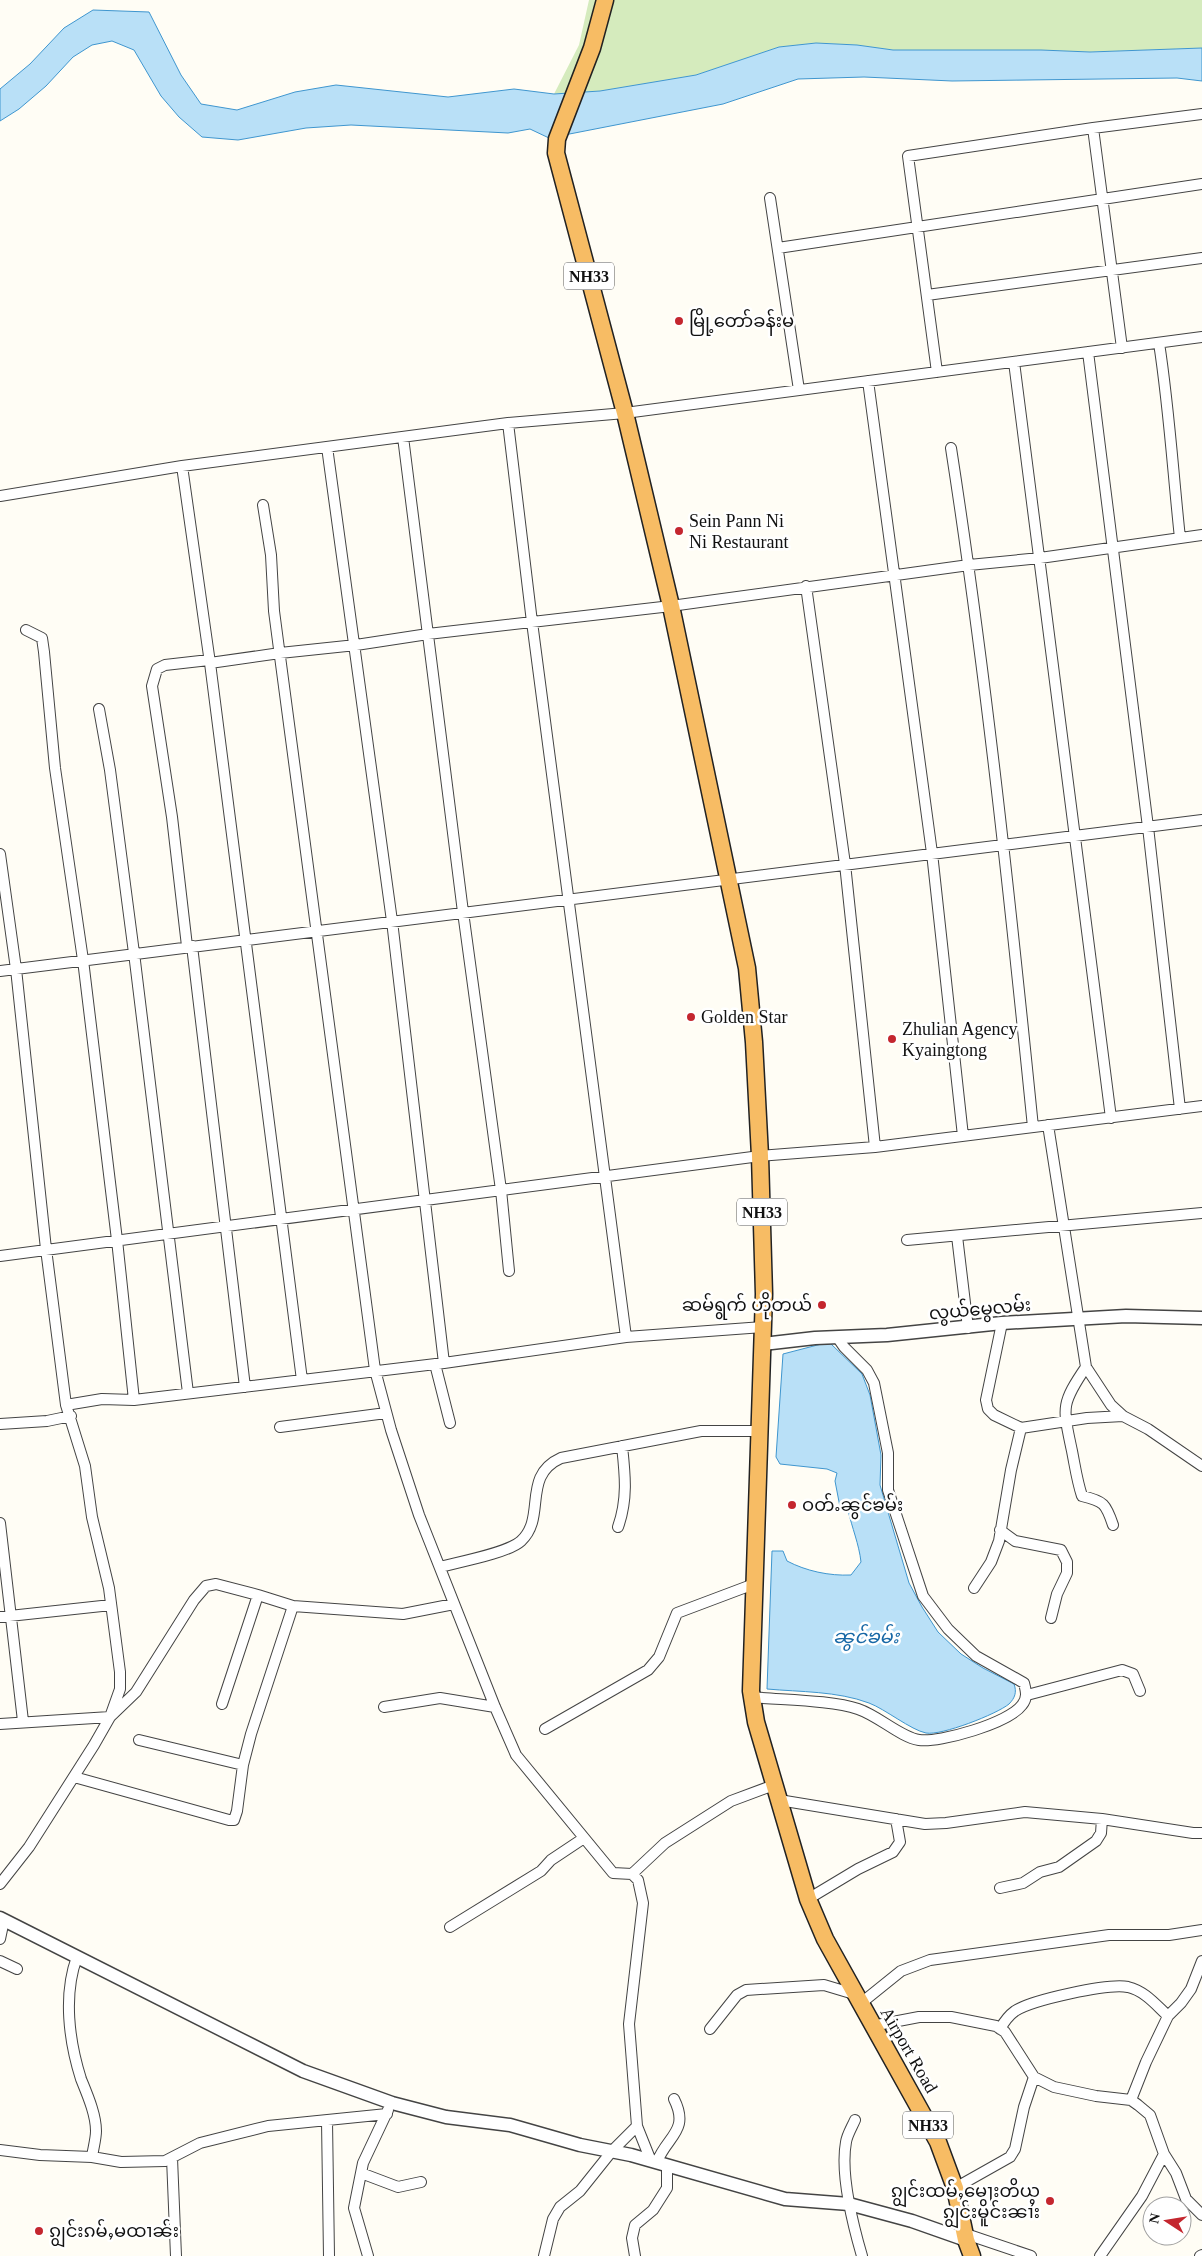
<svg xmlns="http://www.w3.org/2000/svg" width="1202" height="2256" font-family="'Times New Roman','Noto Sans Myanmar',serif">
	<rect width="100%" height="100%" fill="#fffdf5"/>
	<path fill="#d5ebbd" d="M589,0H1202V48L1090,52L1041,50H893L857,45L816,43L779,47L696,75L600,91L554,94L579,45Z"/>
	<path fill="#b9e0f7" stroke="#3f96cf" d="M93,10L149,12L181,75L201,104L237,110L295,92L336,85L448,97L514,89L554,94L600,91L696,75L779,47L816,43L857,45L893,50H1041L1090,52L1202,48V81L1177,78L952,81L864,77L798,79L723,104L549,138L530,129L508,133L351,125L306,128L238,140L202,137L179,117L161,96L134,50L112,41L92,45L73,57L46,86L19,109L0,121V89L30,64L64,28Z
		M829,1342L862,1374L870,1395L881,1455L880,1485L909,1583L922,1607L938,1632L961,1654L983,1668L1014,1684C1017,1692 1015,1698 1009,1704C997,1714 941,1736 926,1733C911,1730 885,1709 869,1703C837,1691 800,1692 767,1689L772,1551H783L787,1561C806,1571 829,1576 851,1575L861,1562C859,1544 852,1528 848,1510L840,1507L835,1481L837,1473L827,1469L780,1464L776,1457L783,1354Z"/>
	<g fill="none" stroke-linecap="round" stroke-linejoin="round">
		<defs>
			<path id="minor" d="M1093,128L1122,348
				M770,198L799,390
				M778,248L1202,184
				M927,295L1202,258
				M1159,343C1169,407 1173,473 1180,538
				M1088,352L1148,827L1180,1109
				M1014,362L1111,1118
				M937,372L908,156L1093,128L1202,114
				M868,381L932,853L963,1136
				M508,423L532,622L626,1337
				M403,437L463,912L501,1190L509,1271
				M327,447L392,921L444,1363
				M951,448C986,674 1010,900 1033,1127
				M182,466L210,663L302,1380
				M0,496L182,466L508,423L625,413L1202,337
				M263,505L271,555L274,611L281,664L375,1370L391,1430L419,1515L495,1707L516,1755L613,1873L632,1874L638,1880L643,1903L629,2024L637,2126L651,2161
				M806,586L845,864L875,1147
				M26,630L42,638L44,652L55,768L83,960L117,1240L134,1400
				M210,663L280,653L356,645L428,634L671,606L969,565L1040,558L1202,535
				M99,709L110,770L134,953L188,1393
				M0,854L16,969L46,1249L66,1405L85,1466L92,1517L109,1588L120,1672V1689L110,1717L94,1745L29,1847L0,1884
				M187,946L172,817L152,686L157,669L165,665L209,660
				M192,946L245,1387
				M0,971L1202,820
				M1048,1125L1086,1367L1111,1405L1123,1416L1148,1429L1202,1466
				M957,1236L968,1328
				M907,1240L1202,1213
				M0,1256L760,1156L875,1147L1202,1106
				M1002,1323L986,1400L988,1409L994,1415L1021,1428L1087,1418L1123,1416
				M435,1364L450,1423
				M1086,1367C1060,1405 1063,1408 1072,1451C1075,1466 1077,1481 1082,1496C1104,1501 1106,1504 1113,1525
				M66,1405L102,1399L134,1400L444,1363L626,1337L763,1327
				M0,1424L47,1421L71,1416
				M280,1427L386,1413
				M0,1523L23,1721
				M618,1527C628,1499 625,1474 622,1446
				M1000,1530L1015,1541L1061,1550L1067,1562V1573L1057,1594L1051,1618
				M440,1567C459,1562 508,1553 521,1541C547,1517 521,1476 561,1458L701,1431H760
				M974,1588L991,1562L999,1541L1011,1470L1021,1428
				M0,1617L111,1605
				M1027,1695L1122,1670L1133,1674L1140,1691
				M751,1697C781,1700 832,1700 858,1709C879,1716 900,1737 919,1740C940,1743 1009,1723 1022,1705C1028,1698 1026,1691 1024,1683L976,1656L948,1629L923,1596L888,1490V1453L874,1383L867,1370L844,1347L837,1337
				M222,1704L258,1595
				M384,1707L440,1698L495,1707
				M0,1724L110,1717L136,1692L194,1600L206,1586L216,1584L258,1595L293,1606L403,1614L454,1604
				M545,1729L648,1670L659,1657L677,1613L754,1584
				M139,1740L243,1765
				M74,1777L229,1820H234L237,1811L243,1765L251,1734L293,1606
				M779,1800L925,1824L946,1823L1025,1812L1102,1819L1193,1833H1202
				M632,1874L665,1843L731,1801L774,1785
				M1000,1888L1023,1883L1040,1872L1059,1867L1096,1841L1101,1833L1102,1819
				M808,1899L858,1869L893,1852L900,1842L896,1819
				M450,1927L541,1871L551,1860L584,1838
				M0,1939L4,1920
				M77,1957C63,1995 69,2041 81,2079C87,2094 96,2114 96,2131C96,2139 93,2149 92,2157
				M0,1961L17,1969
				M860,2004L901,1971L930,1960L1109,1935H1169L1202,1930
				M872,2026L919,2017H951L996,2026L1005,2032L1034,2077L1054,2087L1096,2096L1131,2100L1138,2105L1150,2115L1164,2154L1142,2196L1100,2256
				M710,2029L737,1995L746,1990L824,1985L854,1994
				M1000,2029C1004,2022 1008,2016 1015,2011C1032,2000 1108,1983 1128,1987C1145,1991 1156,2005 1168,2016
				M1131,2100L1146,2062L1168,2016L1181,2003L1191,1989L1202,1961
				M855,2120C852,2127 847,2135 846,2142C840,2174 853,2225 862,2256
				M327,2121L329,2256
				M0,2150L40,2155L92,2157L121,2162L165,2161L200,2143L268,2126L387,2114
				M1164,2154L1176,2173L1186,2199L1202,2215
				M172,2158L176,2256
				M657,2162C667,2136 690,2131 674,2099
				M361,2173L398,2187L421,2182
				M955,2188L1010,2157L1015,2149L1024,2107L1034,2077
				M966,2234L1031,2256
				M368,2256L354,2208L363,2163L388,2110
				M544,2256L553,2219L560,2207L580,2191L612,2151L637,2126
				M635,2256L632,2238L635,2225L653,2210L667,2188V2165
				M1200,2256L1202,2255"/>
			<path id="tertiary" d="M763,1344L815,1338L887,1335L1002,1323L1126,1316L1202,1318
				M0,1918L303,2071L392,2103L446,2117L510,2125L580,2145L631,2155L785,2199L849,2204L912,2221L966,2240"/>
			<path id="trunk" d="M605,0L592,48L557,139L556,153L625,413L671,606L747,968L754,1042L760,1156L764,1294L751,1691L756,1722L808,1899L825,1939L938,2142L955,2188L966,2240L972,2256"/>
		</defs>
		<use href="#minor" stroke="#444" stroke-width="12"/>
		<use href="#tertiary" stroke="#444" stroke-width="15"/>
		<use href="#trunk" stroke="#222" stroke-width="19"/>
		<use href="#minor" stroke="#fff" stroke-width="10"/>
		<use href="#tertiary" stroke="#fff" stroke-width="12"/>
		<use href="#trunk" stroke="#f7bc64" stroke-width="16"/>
	</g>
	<g fill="#c4262e" stroke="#fff" stroke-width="2">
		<circle cx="679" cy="321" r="5"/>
		<circle cx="679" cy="531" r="5"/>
		<circle cx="691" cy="1017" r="5"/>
		<circle cx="892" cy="1039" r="5"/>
		<circle cx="822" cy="1305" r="5"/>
		<circle cx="792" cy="1505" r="5"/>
		<circle cx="1050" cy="2201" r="5"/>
		<circle cx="39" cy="2231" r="5"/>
	</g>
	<g text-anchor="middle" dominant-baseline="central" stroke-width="5" stroke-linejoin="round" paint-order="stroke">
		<g fill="#fff" stroke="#585858" stroke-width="1">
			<rect x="564" y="262.5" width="50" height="27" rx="4"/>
			<rect x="737" y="1198.5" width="50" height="27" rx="4"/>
			<rect x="903" y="2111.5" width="50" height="27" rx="4"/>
		</g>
		<g font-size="16" font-weight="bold" fill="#111">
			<text x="589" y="276">NH33</text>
			<text x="762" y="1212">NH33</text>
			<text x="928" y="2125">NH33</text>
		</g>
		<g font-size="18" fill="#111" stroke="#fff" text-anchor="start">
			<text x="689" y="321">မြို့တော်ခန်းမ</text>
			<text x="689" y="521">Sein Pann Ni<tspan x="689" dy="21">Ni Restaurant</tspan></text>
			<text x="701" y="1017">Golden Star</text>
			<text x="902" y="1029">Zhulian Agency<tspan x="902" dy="21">Kyaingtong</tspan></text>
			<text x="812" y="1305" text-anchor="end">ဆမ်ရွက် ဟိုတယ်</text>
			<text x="802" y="1505">ဝတ်ႉၼွင်ၶမ်း</text>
			<text x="1040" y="2191" text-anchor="end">ၵျွင်းထမ်ႇမေႃးတိယ<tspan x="1040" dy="21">ၵျွင်းမိူင်းၼၢႆး</tspan></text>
			<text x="49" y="2231">ၵျွင်းၵမ်ႇမထၢၼ်း</text>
		</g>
		<g font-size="18" fill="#111" stroke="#fff">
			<text transform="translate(980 1309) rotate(-5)">လွယ်မွေလမ်း</text>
			<text transform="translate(909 2050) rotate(60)">Airport Road</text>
		</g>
		<g font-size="19" font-style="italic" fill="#1768a6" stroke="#fff">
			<text x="866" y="1636">ၼွင်ၶမ်း</text>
		</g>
	</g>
	<g transform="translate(1167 2221) rotate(282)"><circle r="24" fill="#ffffff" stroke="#a0a0a0"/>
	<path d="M0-4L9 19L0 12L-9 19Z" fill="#c4262e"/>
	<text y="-8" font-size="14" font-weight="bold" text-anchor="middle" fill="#111111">N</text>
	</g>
</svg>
